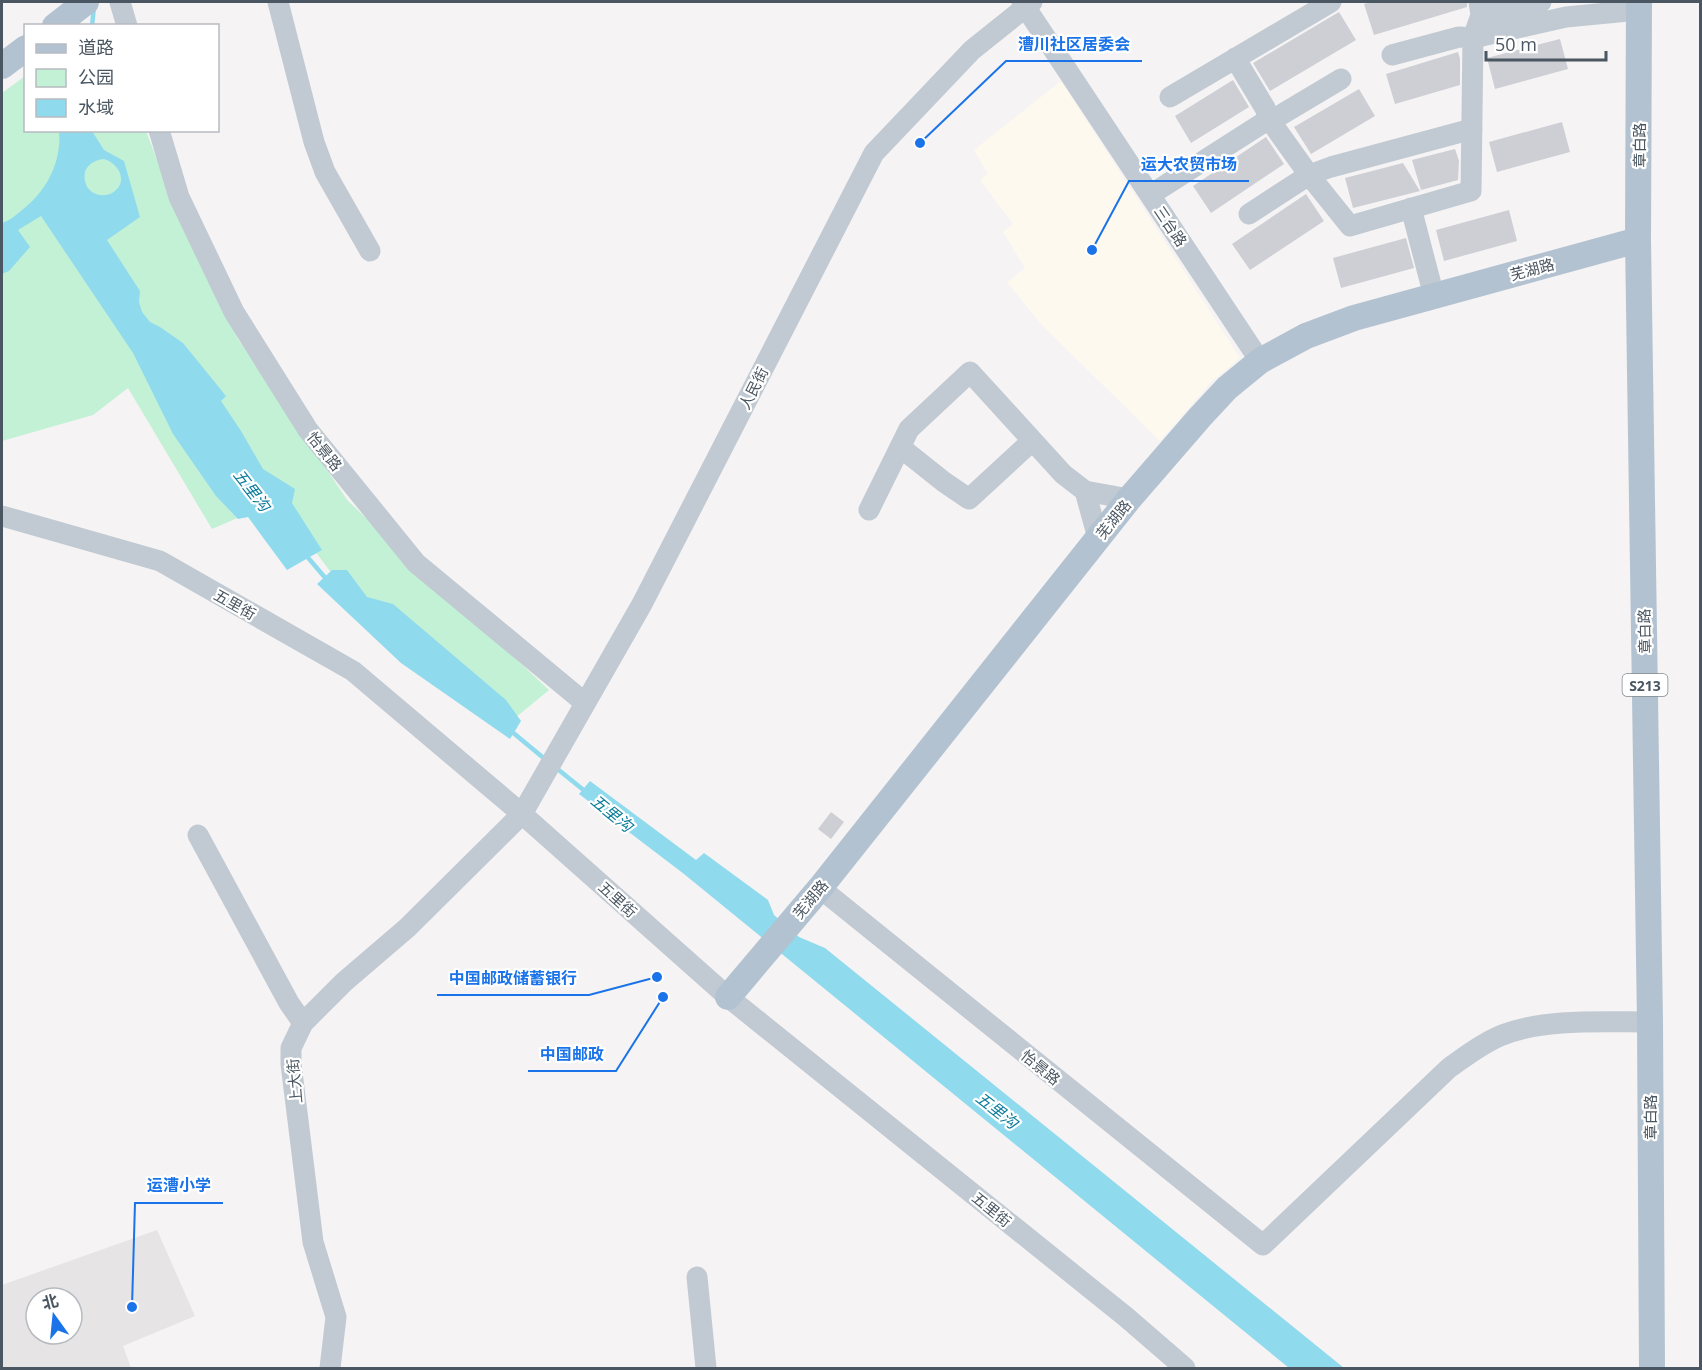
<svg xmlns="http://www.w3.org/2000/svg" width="1702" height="1370" font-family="'Open Sans','Noto Sans SC',sans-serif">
	<rect width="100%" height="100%" fill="#f5f3f3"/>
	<path fill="#fdf9ef" d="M1061,81L1240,358L1211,382L1160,441L1040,323L1007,282L1025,268L1003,232L1013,224L980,180L988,174L974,150Z"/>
	<path fill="#e6e4e5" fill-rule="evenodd" d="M157,1230L195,1316L123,1346L131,1368H2V1285ZM36,1298H72V1334H36Z"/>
	<path fill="#c3f1d5" d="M25,76L26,130L146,131L184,230L238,339L348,501L549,690L509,723L339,583L277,501L212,529L128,388L93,415L2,441V93Z"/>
	<path fill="#90daee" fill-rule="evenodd" d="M59,131H92L104,150L124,161L140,217L107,240L140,291L139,302L142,312L150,322L160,327L183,343L226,396L221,401L241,431L263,469L295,489L292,503L322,550L287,570L248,517L238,519L216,496L173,434L133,353L41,216L18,230L30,247L9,271L2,274V223C9,221 15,216 22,210C46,192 62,162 59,131ZM104,159C118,163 128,180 115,191C104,200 87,194 85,181C82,168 92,160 104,159Z
		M332,570H347L367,597L393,604L506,700L521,721L510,739L401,663L317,584Z
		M590,781L696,860L704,853L768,900L774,915L799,937L825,948L1344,1368H1289L684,874L579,794Z"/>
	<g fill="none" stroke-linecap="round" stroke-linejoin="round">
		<path stroke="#90daee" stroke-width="4.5" d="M92,26L94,7
			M304,553L328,581
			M511,731L546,760
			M555,767L586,792"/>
	</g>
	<path fill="#cdcfd5" d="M1371,2H1467V7L1374,35L1364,4Z
		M1339,12L1356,40L1270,91L1253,63Z
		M1560,39L1568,69L1495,89L1487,58Z
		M1458,52L1460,59V85L1395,104L1386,74Z
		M1233,80L1249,107L1191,143L1175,116Z
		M1359,89L1375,116L1311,154L1294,127Z
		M1562,122L1570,152L1497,172L1489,142Z
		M1266,137L1284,164L1211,213L1193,186Z
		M1455,149L1459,161L1458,180L1421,190L1412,160Z
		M1403,163L1420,191L1353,208L1345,178Z
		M1306,194L1324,221L1250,270L1232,244Z
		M1509,210L1517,241L1444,261L1436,230Z
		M1406,238L1414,268L1341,288L1333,258Z
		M831,812L844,822L831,839L818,829Z"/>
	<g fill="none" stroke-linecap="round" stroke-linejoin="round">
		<path stroke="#c1cad2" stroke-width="21" d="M120,2L127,26
			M278,2L314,142L325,172L370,251
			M1022,2L1260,361
			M1481,15L1541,2
			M1392,55L1459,37L1473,38L1566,17L1639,10
			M1235,58L1265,108L1269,119L1279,116L1341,79
			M1170,97L1331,2
			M159,130L179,197L234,312L308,430L416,563L585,703
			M1150,195L1269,119L1309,175L1350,226L1471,191L1473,38L1481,15L1479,2
			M1411,208L1434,296
			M1249,214L1309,175L1331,167L1472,129
			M900,447L944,482L969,499L1032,441
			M869,510L909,429L970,372L1063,474L1085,491
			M2,516L160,561L353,671L522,814L728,997L1126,1317L1185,1368
			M1098,538L1085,491L1129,499
			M198,835L289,1003L303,1023
			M820,888L1263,1245L1449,1068C1466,1056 1481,1044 1500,1036C1542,1018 1604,1022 1650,1022
			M697,1277L706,1368
			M330,1368L336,1317L313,1242L291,1064V1048L303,1023L344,982L407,928L522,814L642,604L874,153L972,50L1032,2"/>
		<path stroke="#b3c2d1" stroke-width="26" d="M1639,2L1638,240L1650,1022L1652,1368
			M55,26L86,2
			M2,66L26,48
			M728,997L820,888L1129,499L1200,417L1227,388L1260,361L1306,336L1354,318L1638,240"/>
	</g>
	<g text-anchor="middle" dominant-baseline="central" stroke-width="4.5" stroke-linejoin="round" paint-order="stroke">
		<rect fill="#fff" stroke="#808990" stroke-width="1.5" x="1622.5" y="674" width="45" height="22" rx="4.5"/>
		<g font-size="14" font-weight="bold" fill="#4a5661">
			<text x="1645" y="685">S213</text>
		</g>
		<g font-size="15" fill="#4a5661" stroke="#fff">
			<text transform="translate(1639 145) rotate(-90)">章白路</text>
			<text transform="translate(1171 226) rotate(56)">三台路</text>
			<text transform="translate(1532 269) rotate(-15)">芜湖路</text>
			<text transform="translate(753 388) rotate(-63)">人民街</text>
			<text transform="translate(325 451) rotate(51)">怡景路</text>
			<text transform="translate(1113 519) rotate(-51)">芜湖路</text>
			<text transform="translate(235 604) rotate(29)">五里街</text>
			<text transform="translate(1644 631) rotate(-91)">章白路</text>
			<text transform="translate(618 899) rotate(42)">五里街</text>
			<text transform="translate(810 899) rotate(-50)">芜湖路</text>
			<text transform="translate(1041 1067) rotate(39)">怡景路</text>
			<text transform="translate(294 1081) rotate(-95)">上大街</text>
			<text transform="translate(1650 1117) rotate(-90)">章白路</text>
			<text transform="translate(992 1209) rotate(39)">五里街</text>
		</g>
		<g font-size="16" font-style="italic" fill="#0c7c9b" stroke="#fff">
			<text transform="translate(252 490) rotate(52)">五里沟</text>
			<text transform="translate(612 813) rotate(39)">五里沟</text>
			<text transform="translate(997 1110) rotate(38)">五里沟</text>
		</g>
	</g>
	<path fill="none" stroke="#1a73e8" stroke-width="2" d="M920 143L1006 61H1142M1092 250L1129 181H1249M657 977L589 995H437M663 997L616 1071H528M132 1307L135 1203H223"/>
	<g fill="#1a73e8" stroke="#fff" stroke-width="2">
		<circle cx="920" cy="143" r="6"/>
		<circle cx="1092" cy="250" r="6"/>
		<circle cx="657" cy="977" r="6"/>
		<circle cx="663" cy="997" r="6"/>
		<circle cx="132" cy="1307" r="6"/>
	</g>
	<g font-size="16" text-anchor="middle" font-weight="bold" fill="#1a73e8" stroke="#fff" stroke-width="4.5" stroke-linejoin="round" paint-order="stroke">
		<text x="1074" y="50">漕川社区居委会</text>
		<text x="1189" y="170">运大农贸市场</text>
		<text x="513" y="984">中国邮政储蓄银行</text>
		<text x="572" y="1060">中国邮政</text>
		<text x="179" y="1191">运漕小学</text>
	</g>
	<rect width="1702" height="1370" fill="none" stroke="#4a5661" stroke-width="6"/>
	<rect x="24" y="24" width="195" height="108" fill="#ffffff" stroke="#b7bbc0" stroke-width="1.5"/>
	<rect x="36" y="44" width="30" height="9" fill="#b3c2d1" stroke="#b7bbc0" stroke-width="1.5"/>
	<text x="78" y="54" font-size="18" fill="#4a5661">道路</text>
	<rect x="36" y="69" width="30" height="18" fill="#c3f1d5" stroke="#b7bbc0" stroke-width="1.5"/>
	<text x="78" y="84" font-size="18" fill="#4a5661">公园</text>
	<rect x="36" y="99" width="30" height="18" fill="#90daee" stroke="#b7bbc0" stroke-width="1.5"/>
	<text x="78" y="114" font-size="18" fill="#4a5661">水域</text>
	<g transform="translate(54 1316) rotate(345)"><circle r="28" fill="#ffffff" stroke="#b7bbc0" stroke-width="1.5"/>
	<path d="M0-4.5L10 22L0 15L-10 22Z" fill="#1a73e8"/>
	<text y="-9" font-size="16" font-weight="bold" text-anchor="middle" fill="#4a5661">北</text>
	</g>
	<path d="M1486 51v9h120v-9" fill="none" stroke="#4a5661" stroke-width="3"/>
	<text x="1495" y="51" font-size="18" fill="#4a5661" stroke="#ffffff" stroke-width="4.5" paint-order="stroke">50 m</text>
</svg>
